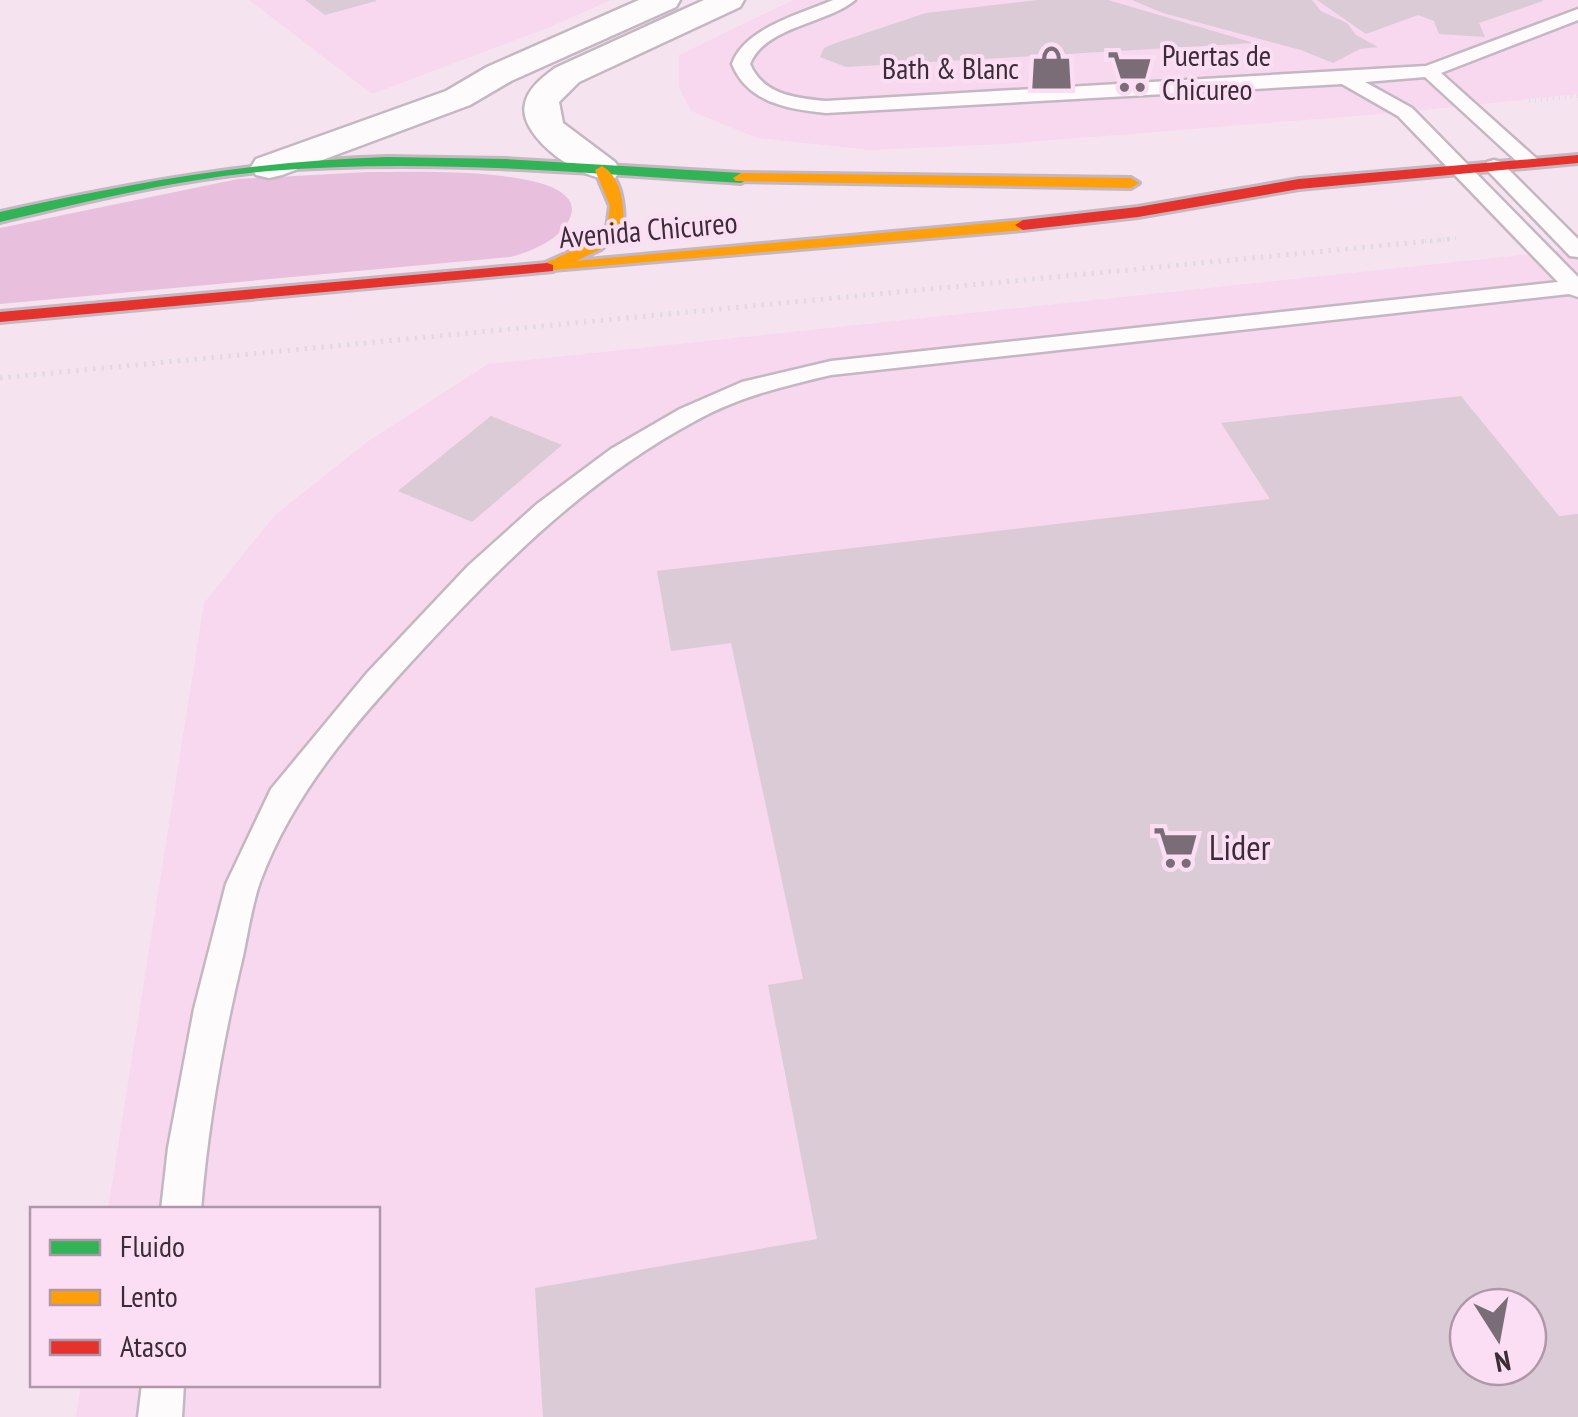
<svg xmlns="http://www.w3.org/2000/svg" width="1578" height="1417" font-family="'PT Sans Narrow',sans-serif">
	<rect width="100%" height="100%" fill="#f5e4f0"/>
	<path fill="#f7d8ee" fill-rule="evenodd" d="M249,0H611L550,27L372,94Z
		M793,0H1578V94L1405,112L1005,144L870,150L757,138L691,111L679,87V55Z
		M1578,249V1417H76L81,1385L378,1384V1210L108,1209L204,603L275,515L367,442L488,364ZM1468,1307H1528V1367H1468Z"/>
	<path fill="#e9bfde" d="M368,172C397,173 603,162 568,222C557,241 530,252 510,257L0,304V228L238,179Z"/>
	<path fill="#dacbd6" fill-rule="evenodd" d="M305,0H376V1L325,15Z
		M1037,0H1108L1254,43L846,67L820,57L824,48L833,44L926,13Z
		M1132,0H1312L1321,11L1347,23L1356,35L1378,47L1360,49L1333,63L1301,50L1163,13Z
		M1317,0H1543V1L1479,23L1485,37L1439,34L1434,21L1418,15L1366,34Z
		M1461,396L1559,516L1578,514V1417H543L535,1288L817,1239L768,985L803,979L731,643L671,651L657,571L1270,499L1221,423ZM1468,1307H1528V1367H1468Z
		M491,416L562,445L472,522L398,491Z"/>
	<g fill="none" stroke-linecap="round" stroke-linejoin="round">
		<defs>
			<path id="lane" d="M833,0H855C827,24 765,26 750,64C763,95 796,98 826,101L1426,66L1578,9V20L1441,73L1537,159V167H1523L1425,77L1365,82L1412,108L1578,277V297L1569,294L831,375C784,386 738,397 695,421C589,478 506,560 424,648C359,718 293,792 260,882C252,905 248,932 243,956C223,1039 208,1124 201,1210H161L168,1148L194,1009L226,884L271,789L367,673L468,566L537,504L611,449L680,409L742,382L831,361L1558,282L1398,116L1342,84L826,113C788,109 748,103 732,64C744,28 801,14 833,0Z
				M1494,160L1501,162L1578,239V257L1570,256L1487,170V162Z
				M142,1384H184L182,1417H138Z"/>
			<path id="street" d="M639,0H680L676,7L511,81L470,105L282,175L269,178L256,175L251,167L256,159L446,91L487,67Z
				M704,0H744L740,7L579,82L559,102L563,123L615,162L620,170L615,178C586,185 517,137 525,104C528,88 543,77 555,68Z"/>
			<path id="fast" d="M387,157L505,159L741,173L749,178L741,183C584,173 426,158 269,171C178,179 89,201 0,222V212C131,183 253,161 387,157Z"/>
			<path id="slow" d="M602,166C622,177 625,208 623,230L601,249L576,261L1023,220L1031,225L1023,230L541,271V265L589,243L607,228L610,206L595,170Z
				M741,173L1131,178L1139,183L1131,188L736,181L733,178Z"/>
			<path id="jam" d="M1578,155V163L1299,189L1138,217L1023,230L1015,225L1023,220L1138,207L1299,179Z
				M547,263L553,265V271L0,322V312Z"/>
		</defs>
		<use href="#lane" stroke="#c5b7c1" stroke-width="5"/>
		<use href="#street" stroke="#c5b7c1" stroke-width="5"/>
		<use href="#fast" stroke="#c5b7c1" stroke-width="6"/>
		<use href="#slow" stroke="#c5b7c1" stroke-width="6"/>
		<use href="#jam" stroke="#c5b7c1" stroke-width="6"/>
		<path stroke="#e0dbde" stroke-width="4" stroke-dasharray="1 5" stroke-linecap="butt" d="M1529,101L1578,96
			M1425,241L1457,238"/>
		<path stroke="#e0dbde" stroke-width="5" stroke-dasharray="2.5 6" stroke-linecap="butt" d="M0,378L1451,239"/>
		<use href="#lane" fill="#fefbfd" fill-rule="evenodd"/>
		<use href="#street" fill="#fefbfd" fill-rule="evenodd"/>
		<use href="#fast" fill="#30b455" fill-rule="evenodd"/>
		<use href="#slow" fill="#ff9f0a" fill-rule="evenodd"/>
		<use href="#jam" fill="#e5322d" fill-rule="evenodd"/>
	</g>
	<defs>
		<symbol id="shop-bare" viewBox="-9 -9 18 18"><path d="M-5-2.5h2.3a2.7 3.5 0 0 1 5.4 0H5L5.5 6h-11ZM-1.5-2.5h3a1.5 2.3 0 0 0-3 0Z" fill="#7b6d78" stroke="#fbdef3" stroke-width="2.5" paint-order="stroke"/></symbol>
		<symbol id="supermarket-bare" viewBox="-9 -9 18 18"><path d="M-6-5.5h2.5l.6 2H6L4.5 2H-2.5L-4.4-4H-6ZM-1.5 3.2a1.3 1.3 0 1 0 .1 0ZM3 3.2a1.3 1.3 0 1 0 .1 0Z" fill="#7b6d78" stroke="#fbdef3" stroke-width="2.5" paint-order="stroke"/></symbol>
	</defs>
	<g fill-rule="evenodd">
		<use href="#shop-bare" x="1020" y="36" width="63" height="63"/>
		<use href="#supermarket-bare" x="1098" y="40" width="63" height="63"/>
		<use href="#supermarket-bare" x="1144" y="816" width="63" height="63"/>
	</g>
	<g text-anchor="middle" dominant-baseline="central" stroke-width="8" stroke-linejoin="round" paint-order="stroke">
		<g font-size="30" fill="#3a2d37" stroke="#fbdef3" text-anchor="start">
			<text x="1162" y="54">Puertas de<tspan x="1162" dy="34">Chicureo</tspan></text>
			<text x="1019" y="67" text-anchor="end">Bath &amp; Blanc</text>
		</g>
		<g font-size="30" fill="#3a2d37" stroke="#fbdef3">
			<text transform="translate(648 229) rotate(-5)">Avenida Chicureo</text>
		</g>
		<g font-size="35" fill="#3a2d37" stroke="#fbdef3" text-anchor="start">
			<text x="1209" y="847">Lider</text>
		</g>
	</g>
	<rect x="30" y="1207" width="350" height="180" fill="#fbdef3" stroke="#ae97a8" stroke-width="2.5"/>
	<rect x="50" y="1240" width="50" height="15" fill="#30b455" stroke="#ae97a8" stroke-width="2.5"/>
	<text x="120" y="1257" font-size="30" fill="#3a2d37">Fluido</text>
	<rect x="50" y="1290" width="50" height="15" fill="#ff9f0a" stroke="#ae97a8" stroke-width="2.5"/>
	<text x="120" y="1307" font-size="30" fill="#3a2d37">Lento</text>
	<rect x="50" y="1340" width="50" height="15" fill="#e5322d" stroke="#ae97a8" stroke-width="2.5"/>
	<text x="120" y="1357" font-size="30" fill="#3a2d37">Atasco</text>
	<g transform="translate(1498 1337) rotate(169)"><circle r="48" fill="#fbdef3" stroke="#ae97a8" stroke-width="2.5"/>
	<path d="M0-8L18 38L0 25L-18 38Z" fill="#7b6d78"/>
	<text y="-15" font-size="28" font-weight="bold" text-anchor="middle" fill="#3a2d37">N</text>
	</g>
</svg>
